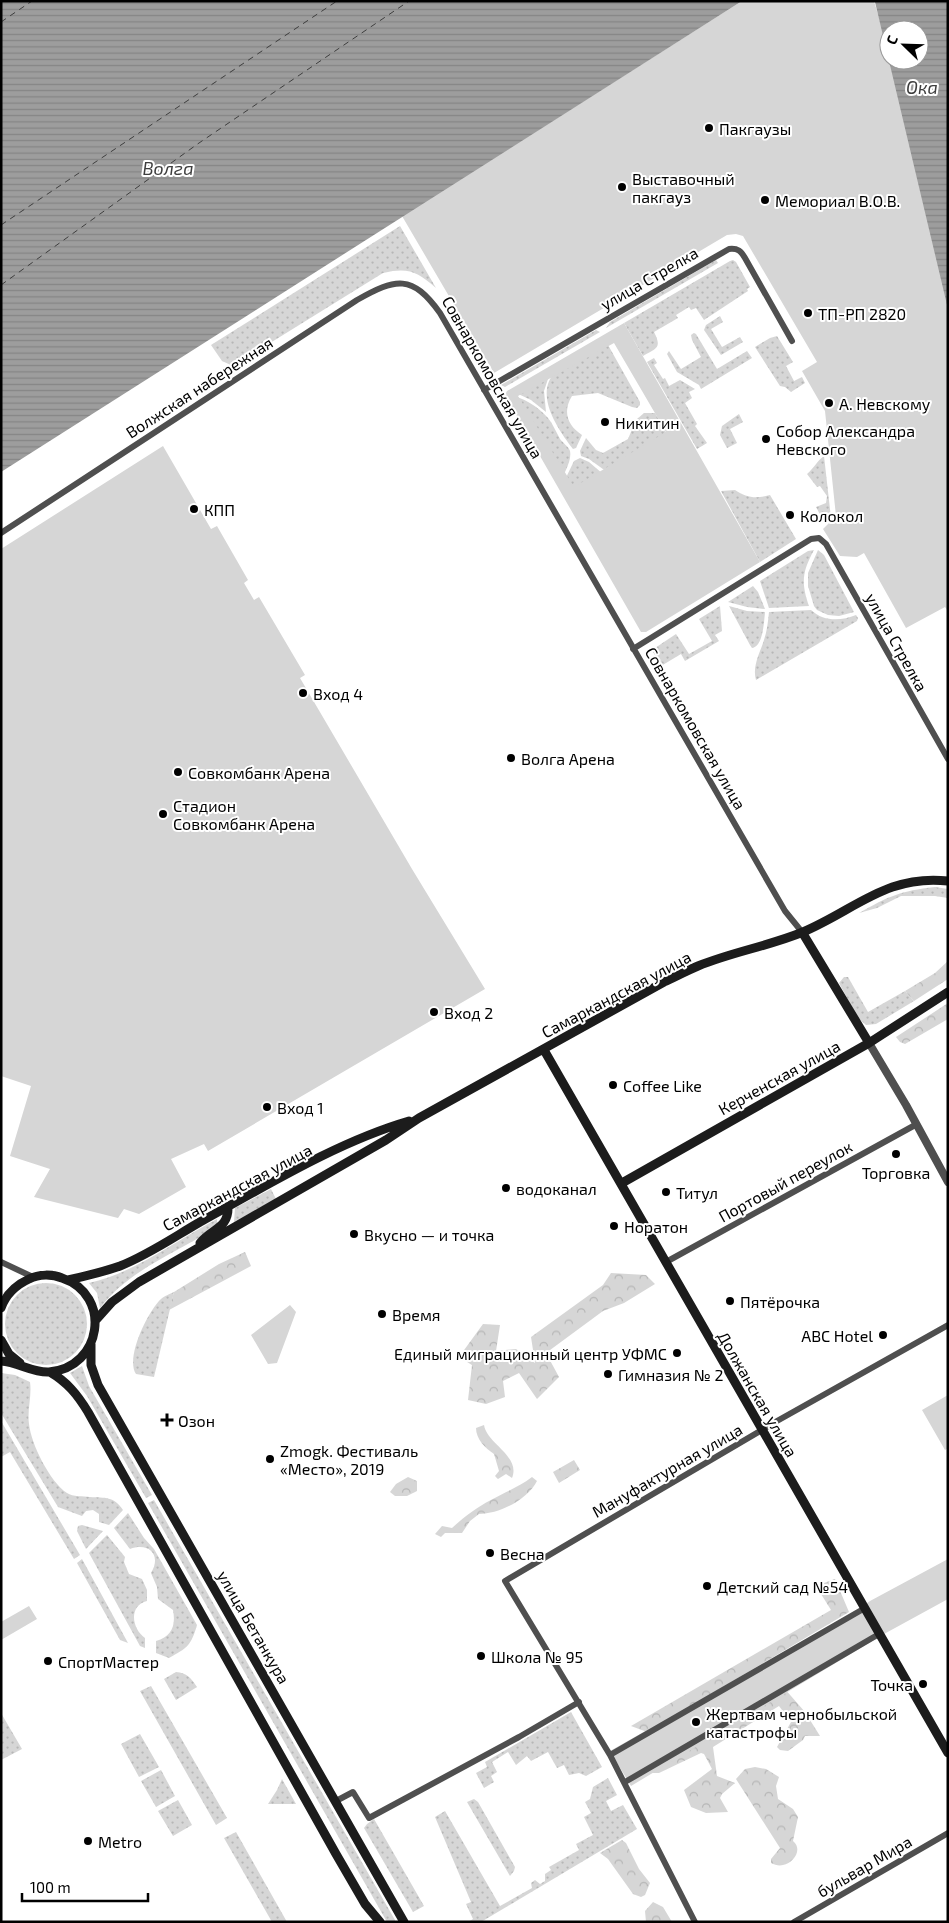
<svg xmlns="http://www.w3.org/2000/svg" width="949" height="1923" font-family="'Exo 2',sans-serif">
	<defs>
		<pattern id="grass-dots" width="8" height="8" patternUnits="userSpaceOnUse" patternTransform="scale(1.25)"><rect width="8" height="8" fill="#d6d6d6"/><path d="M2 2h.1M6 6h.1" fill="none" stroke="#b6b6b6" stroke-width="1.8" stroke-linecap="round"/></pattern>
		<pattern id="forest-crowns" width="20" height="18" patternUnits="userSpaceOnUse" patternTransform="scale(1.25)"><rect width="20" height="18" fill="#d6d6d6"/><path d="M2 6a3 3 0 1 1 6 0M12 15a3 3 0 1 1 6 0" fill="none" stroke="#b6b6b6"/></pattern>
		<pattern id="water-rules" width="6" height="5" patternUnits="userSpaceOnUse" patternTransform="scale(1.25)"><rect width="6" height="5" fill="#9d9d9d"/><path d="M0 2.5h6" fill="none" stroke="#858585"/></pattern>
	</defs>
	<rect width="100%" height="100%" fill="#fff"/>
	<path fill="url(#grass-dots)" d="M400,226L436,288C417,272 409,267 383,273L233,366L222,361L211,345Z
		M716,260L718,263L606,328L610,322Z
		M733,260L736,262L750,287L747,289L748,291L704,320L696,308L691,310L689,307L676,315L678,318L654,332C662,348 657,348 643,356L624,323L730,261Z
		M720,316L723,322L711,329L722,347L740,337L743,342L721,355L704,330L706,325Z
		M596,330L600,332L505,387L501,385Z
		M694,333L696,334L717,369L747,351L752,358L701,389L699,385L677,372L667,354L669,351L681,369L701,357L692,340L691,335Z
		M603,336L640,402V405L637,408L632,407L598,393L572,396C562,412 568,426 582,435L576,448L573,449C558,429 533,394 556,371C569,357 588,347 603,336Z
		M777,336L793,362L786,366L794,381L802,377L805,383L791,392L785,387L780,386L755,347L770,338Z
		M654,358L657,363L654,365L663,379L665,378L669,386L680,380L695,389L689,392L692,398L685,403L697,424L695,426L707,443L697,449L647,362Z
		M549,376L544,391L546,412L531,400L514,392Z
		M505,395C520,395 538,406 548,418C553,424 556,432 560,439C562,442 569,447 570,451C572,461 564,473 560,483Z
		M644,413H655L684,464L607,472L589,459L581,456L580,451L586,438L596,450L603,453L628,439L636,420Z
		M739,414L743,422L730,429L737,443L727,448L720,435L722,426Z
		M824,456L831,518L824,522L816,507L826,503L827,496L820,486L817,487L807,474C814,468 817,461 824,456Z
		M580,458L589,462L603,474L572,493L560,490L574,461Z
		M735,490C747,498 756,499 770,495L796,539L760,562L721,491Z
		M814,550C802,572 801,583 809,606L769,608L760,581L808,551Z
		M818,550L824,555L854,612L839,616L828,615L817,610L814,606L808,586V573Z
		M753,586L758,592L765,609L747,607L728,602Z
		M720,606L722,631L715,635L719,641L685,661L681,654L661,666L652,650L676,634L689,654L712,641L699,619Z
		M729,606L747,611L765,612C764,622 763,647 752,648L750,645Z
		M811,610C824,622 841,621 856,615L858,618L857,621L756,680C752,666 760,653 764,640C767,631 768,622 769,612Z
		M935,887L948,889V898L935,896H901L877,908L859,913C889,896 900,891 935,887Z
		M844,977H848L868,1012L905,991L914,1001L876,1024L866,1025L858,1018L839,983Z
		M271,1189L276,1199L234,1222L235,1208Z
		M217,1219V1223L211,1231C174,1253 127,1272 100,1308L97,1293L89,1283C135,1273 175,1241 217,1219Z
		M5 1324a41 41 0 1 1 82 0a41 41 0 1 1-82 0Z
		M174,1292L154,1377L136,1374C125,1358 148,1311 161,1299C164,1296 170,1294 174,1292Z
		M82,1366L89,1386L152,1495L146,1498L87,1396L70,1373Z
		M1,1373L15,1375L30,1382C32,1396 27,1410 29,1424C31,1444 50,1482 67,1493C73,1497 83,1496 90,1497C105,1498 114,1496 123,1510L109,1525L99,1522V1514L93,1510L86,1511L82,1516L58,1507L1,1413Z
		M1,1421L80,1555L74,1559L10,1452L1,1457Z
		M154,1500L395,1920V1922H387L148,1503Z
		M128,1513L144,1538L154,1549L197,1625C191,1646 187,1648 169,1658L156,1653V1641C172,1637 176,1625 173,1610L158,1599L157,1587L151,1573C162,1555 149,1542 130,1549L114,1528Z
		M82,1525L103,1531L86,1549L77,1531L78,1526Z
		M107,1535L125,1557L124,1562L129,1574L142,1579L147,1590V1601C128,1606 132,1629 145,1638V1648L140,1646L89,1553Z
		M82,1559L128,1643L120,1640L77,1563Z
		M176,1672C187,1673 191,1678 197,1687L176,1700L164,1679Z
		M151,1686L227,1818L216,1825L140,1691Z
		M571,1712L602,1767L586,1776L579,1773L569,1775L564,1765L557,1768L548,1752L531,1761L527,1756L516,1765L508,1752L492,1762L497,1772L491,1776L494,1782L484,1788L476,1773L487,1767L485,1762Z
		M1,1713L22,1749L1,1760Z
		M140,1734L159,1767L139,1777L121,1744Z
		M161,1770L175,1796L156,1807L141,1781Z
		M608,1778L617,1795L606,1801L611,1811L623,1805L637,1829L481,1922H468L473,1919L466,1904L471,1902L435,1817L445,1811L500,1906L532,1888L531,1883L535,1880L540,1884L545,1881V1874L551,1870L549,1867L579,1850L576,1844L593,1835L584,1817L591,1813L585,1802L590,1799L593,1787Z
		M282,1779L296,1804H268L277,1790Z
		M474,1799L478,1802L515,1867L514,1871L510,1876L467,1802Z
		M178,1800L192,1825L173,1836L158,1811Z
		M374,1819L424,1906L413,1912L364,1828L367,1824Z
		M236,1832L287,1922H272L224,1838Z"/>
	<path fill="url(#forest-crowns)" d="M948,961V979L914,1001L905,991L935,973Z
		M948,1003V1019L905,1044L900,1042L896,1037Z
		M245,1252L251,1266L169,1310L174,1292L219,1264Z
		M611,1273L646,1275L655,1284L624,1303L603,1311L546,1353L559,1377L537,1399L519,1373L503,1381L505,1397L486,1404L468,1400L472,1365L459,1357L483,1324L500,1325L496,1351L516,1349L535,1363L531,1337L603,1285Z
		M484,1425C487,1444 521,1456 512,1478L506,1474L498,1479L495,1476L499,1471L494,1454C485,1448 476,1439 476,1428Z
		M574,1460L580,1470L559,1483L553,1472Z
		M408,1477L417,1481V1491L407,1496H395L390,1492L396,1484Z
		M532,1477L537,1481C528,1499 500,1514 479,1514L470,1521L462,1533H445L441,1537L435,1534L442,1526L452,1528C464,1517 477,1507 491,1500C505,1492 519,1487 532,1477Z
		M835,1579L849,1612L647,1732L631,1726L831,1610L821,1594L813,1587Z
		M784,1688L805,1712L820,1736H805L803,1740L788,1751L780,1750L777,1747L791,1722L779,1706L713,1747L717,1776L735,1783L722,1794L720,1798L728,1812L706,1813L691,1807L684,1790L712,1769L704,1754L701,1753L659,1773H651Z
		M755,1767L766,1769L779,1777L776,1786L778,1799L793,1809L798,1817L793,1841C803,1849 794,1863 783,1865C779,1866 775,1865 771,1863V1859L780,1848L736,1779L745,1769Z
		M622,1840L626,1843L639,1869L650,1883L645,1895L641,1897L633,1894L608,1859L600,1853Z
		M653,1902L663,1907L672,1922H646L645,1911Z"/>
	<path fill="#d6d6d6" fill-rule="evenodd" d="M742,1H874L885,38L948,306V611L945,607L906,628L864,553L857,557L840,556L823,529L836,516L825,411L802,371L817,362L743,236L736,234L727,235L494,373L402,216Z
		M624,323L760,562L646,632H641L505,395L507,391ZM614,343L666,432L574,487L518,396Z
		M163,446L211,529L217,526L248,580L244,583L254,600L259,597L305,675L300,678L412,869L485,989L208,1151L204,1144L171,1159L186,1187L139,1214L124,1209L118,1218L34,1197L50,1169L10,1156L31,1086L1,1076V549Z
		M290,1305L296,1312L277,1363L268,1364L251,1335Z
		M948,1395V1448L945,1450L922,1410Z
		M948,1559V1599L884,1634L631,1786L610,1751L852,1614L870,1601Z
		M29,1606L37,1619L1,1640V1622Z"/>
	<path fill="url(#water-rules)" fill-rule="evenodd" d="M1,1H742L1,472Z
		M874,1H948V309L875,2ZM889,30H919V60H889Z"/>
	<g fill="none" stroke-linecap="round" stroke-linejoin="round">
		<path stroke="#3e3e3e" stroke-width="1" stroke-dasharray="6 5" stroke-linecap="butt" d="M1,22L32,1
			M1,225L337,1
			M1,285L199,143L409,1"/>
		<path stroke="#4f4f4f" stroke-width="6" d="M484,390L729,249C738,248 741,251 745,258L792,341
			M1,533L357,300C396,278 412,274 440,313L785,911L802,932
			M633,649L811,539L819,538L826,544L948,759
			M1,1262L33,1277
			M666,1262L917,1124
			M610,1755L865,1608
			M625,1782L879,1634
			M336,1801L353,1792L369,1818L519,1737L579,1702
			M695,1922L610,1755L505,1581L777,1421L948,1325
			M794,1922L948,1833"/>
		<path stroke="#4f4f4f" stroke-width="8" d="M869,1043L906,1105L948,1182"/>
		<path stroke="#1c1c1c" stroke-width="9" d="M802,932L869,1043
			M544,1050L948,1753
			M622,1183L869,1043L948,992
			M200,1243C212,1228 229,1229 228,1206
			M68,1280C86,1276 103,1272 120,1266C148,1255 174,1237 200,1222C266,1186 337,1142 409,1121
			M1,1308C6,1294 16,1285 29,1279C39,1274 52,1274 62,1278C113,1295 102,1368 49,1372C33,1373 18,1362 1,1361
			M95,1321L112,1302L139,1282L386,1140L419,1118L664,982C675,977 686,971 698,966C732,952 769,946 803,932C855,910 887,874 948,881
			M1,1340L9,1354L20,1363
			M91,1344V1365L98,1385L404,1922
			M50,1372C67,1382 77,1394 88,1412L336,1854L365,1904L380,1922"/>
	</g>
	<g fill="#000" stroke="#fff" stroke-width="2">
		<circle cx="709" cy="128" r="5"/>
		<circle cx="622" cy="187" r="5"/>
		<circle cx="765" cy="200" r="5"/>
		<circle cx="808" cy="313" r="5"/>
		<circle cx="829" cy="403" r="5"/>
		<circle cx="605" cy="422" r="5"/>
		<circle cx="766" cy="439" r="5"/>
		<circle cx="194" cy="509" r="5"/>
		<circle cx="790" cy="515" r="5"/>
		<circle cx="303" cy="693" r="5"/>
		<circle cx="511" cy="758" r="5"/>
		<circle cx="178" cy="772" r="5"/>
		<circle cx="163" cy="814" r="5"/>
		<circle cx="434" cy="1012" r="5"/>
		<circle cx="613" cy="1085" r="5"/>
		<circle cx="267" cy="1107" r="5"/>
		<circle cx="896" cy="1154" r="5"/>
		<circle cx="506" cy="1188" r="5"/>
		<circle cx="666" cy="1192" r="5"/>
		<circle cx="614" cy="1226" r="5"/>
		<circle cx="354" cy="1234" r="5"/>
		<circle cx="730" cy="1301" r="5"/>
		<circle cx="382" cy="1314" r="5"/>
		<circle cx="883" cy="1335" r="5"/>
		<circle cx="677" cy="1353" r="5"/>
		<circle cx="608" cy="1374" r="5"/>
		<path d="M164.5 1412.5h5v5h5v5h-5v5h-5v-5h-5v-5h5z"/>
		<circle cx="270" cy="1459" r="5"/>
		<circle cx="490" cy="1553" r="5"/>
		<circle cx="707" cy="1586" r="5"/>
		<circle cx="481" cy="1656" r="5"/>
		<circle cx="48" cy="1661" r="5"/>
		<circle cx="923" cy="1684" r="5"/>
		<circle cx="696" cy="1722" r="5"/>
		<circle cx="88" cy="1841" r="5"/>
	</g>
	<g text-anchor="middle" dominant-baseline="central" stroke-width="4" stroke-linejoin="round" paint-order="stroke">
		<g font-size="16" fill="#000" stroke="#fff" text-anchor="start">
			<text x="719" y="128">Пакгаузы</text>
			<text x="632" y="178">Выставочный<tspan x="632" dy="18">пакгауз</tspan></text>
			<text x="775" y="200">Мемориал В.О.В.</text>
			<text x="818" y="313">ТП-РП 2820</text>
			<text x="839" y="403">А. Невскому</text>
			<text x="615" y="422">Никитин</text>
			<text x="776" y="430">Собор Александра<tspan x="776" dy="18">Невского</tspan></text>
			<text x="204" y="509">КПП</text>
			<text x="800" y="515">Колокол</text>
			<text x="313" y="693">Вход 4</text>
			<text x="521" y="758">Волга Арена</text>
			<text x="188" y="772">Совкомбанк Арена</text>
			<text x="173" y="805">Стадион<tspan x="173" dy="18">Совкомбанк Арена</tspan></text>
			<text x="444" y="1012">Вход 2</text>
			<text x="623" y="1085">Coffee Like</text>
			<text x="277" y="1107">Вход 1</text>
			<text x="896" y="1172" text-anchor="middle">Торговка</text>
			<text x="516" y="1188">водоканал</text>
			<text x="676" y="1192">Титул</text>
			<text x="624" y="1226">Норатон</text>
			<text x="364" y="1234">Вкусно — и точка</text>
			<text x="740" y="1301">Пятёрочка</text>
			<text x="392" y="1314">Время</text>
			<text x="873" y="1335" text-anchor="end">ABC Hotel</text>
			<text x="667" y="1353" text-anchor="end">Единый миграционный центр УФМС</text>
			<text x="618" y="1374">Гимназия № 2</text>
			<text x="178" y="1420">Озон</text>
			<text x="280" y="1450">Zmogk. Фестиваль<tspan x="280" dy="18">«Место», 2019</tspan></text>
			<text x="500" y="1553">Весна</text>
			<text x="717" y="1586">Детский сад №54</text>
			<text x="491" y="1656">Школа № 95</text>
			<text x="58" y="1661">СпортМастер</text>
			<text x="913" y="1684" text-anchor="end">Точка</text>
			<text x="706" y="1713">Жертвам чернобыльской<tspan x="706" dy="18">катастрофы</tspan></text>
			<text x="98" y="1841">Metro</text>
		</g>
		<g font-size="16" fill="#000" stroke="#fff">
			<text transform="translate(649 278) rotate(-30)">улица Стрелка</text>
			<text transform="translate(493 377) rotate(60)">Совнаркомовская улица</text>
			<text transform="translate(199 387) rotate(-33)">Волжская набережная</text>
			<text transform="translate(897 642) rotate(61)">улица Стрелка</text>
			<text transform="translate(696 728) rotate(60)">Совнаркомовская улица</text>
			<text transform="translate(616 994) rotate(-28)">Самаркандская улица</text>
			<text transform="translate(779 1077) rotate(-29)">Керченская улица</text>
			<text transform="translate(785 1181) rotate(-29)">Портовый переулок</text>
			<text transform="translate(237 1187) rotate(-28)">Самаркандская улица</text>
			<text transform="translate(758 1394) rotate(60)">Должанская улица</text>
			<text transform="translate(667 1470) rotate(-30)">Мануфактурная улица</text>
			<text transform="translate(254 1627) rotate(60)">улица Бетанкура</text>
			<text transform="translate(864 1866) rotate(-30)">бульвар Мира</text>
		</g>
		<g font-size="18" font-style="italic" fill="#3e3e3e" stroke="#fff">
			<text x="922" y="87">Ока</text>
			<text x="168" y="168">Волга</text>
		</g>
	</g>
	<rect width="949" height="1923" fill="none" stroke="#000000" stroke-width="5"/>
	<g transform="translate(904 45) rotate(293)"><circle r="24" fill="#ffffff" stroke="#999999"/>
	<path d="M0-4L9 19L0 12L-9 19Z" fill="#000000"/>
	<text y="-8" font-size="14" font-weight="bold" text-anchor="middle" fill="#000000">С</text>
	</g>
	<path d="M22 1893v8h126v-8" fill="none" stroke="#000000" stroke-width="2.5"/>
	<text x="30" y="1893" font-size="15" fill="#000000" stroke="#ffffff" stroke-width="4" paint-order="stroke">100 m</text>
</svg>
